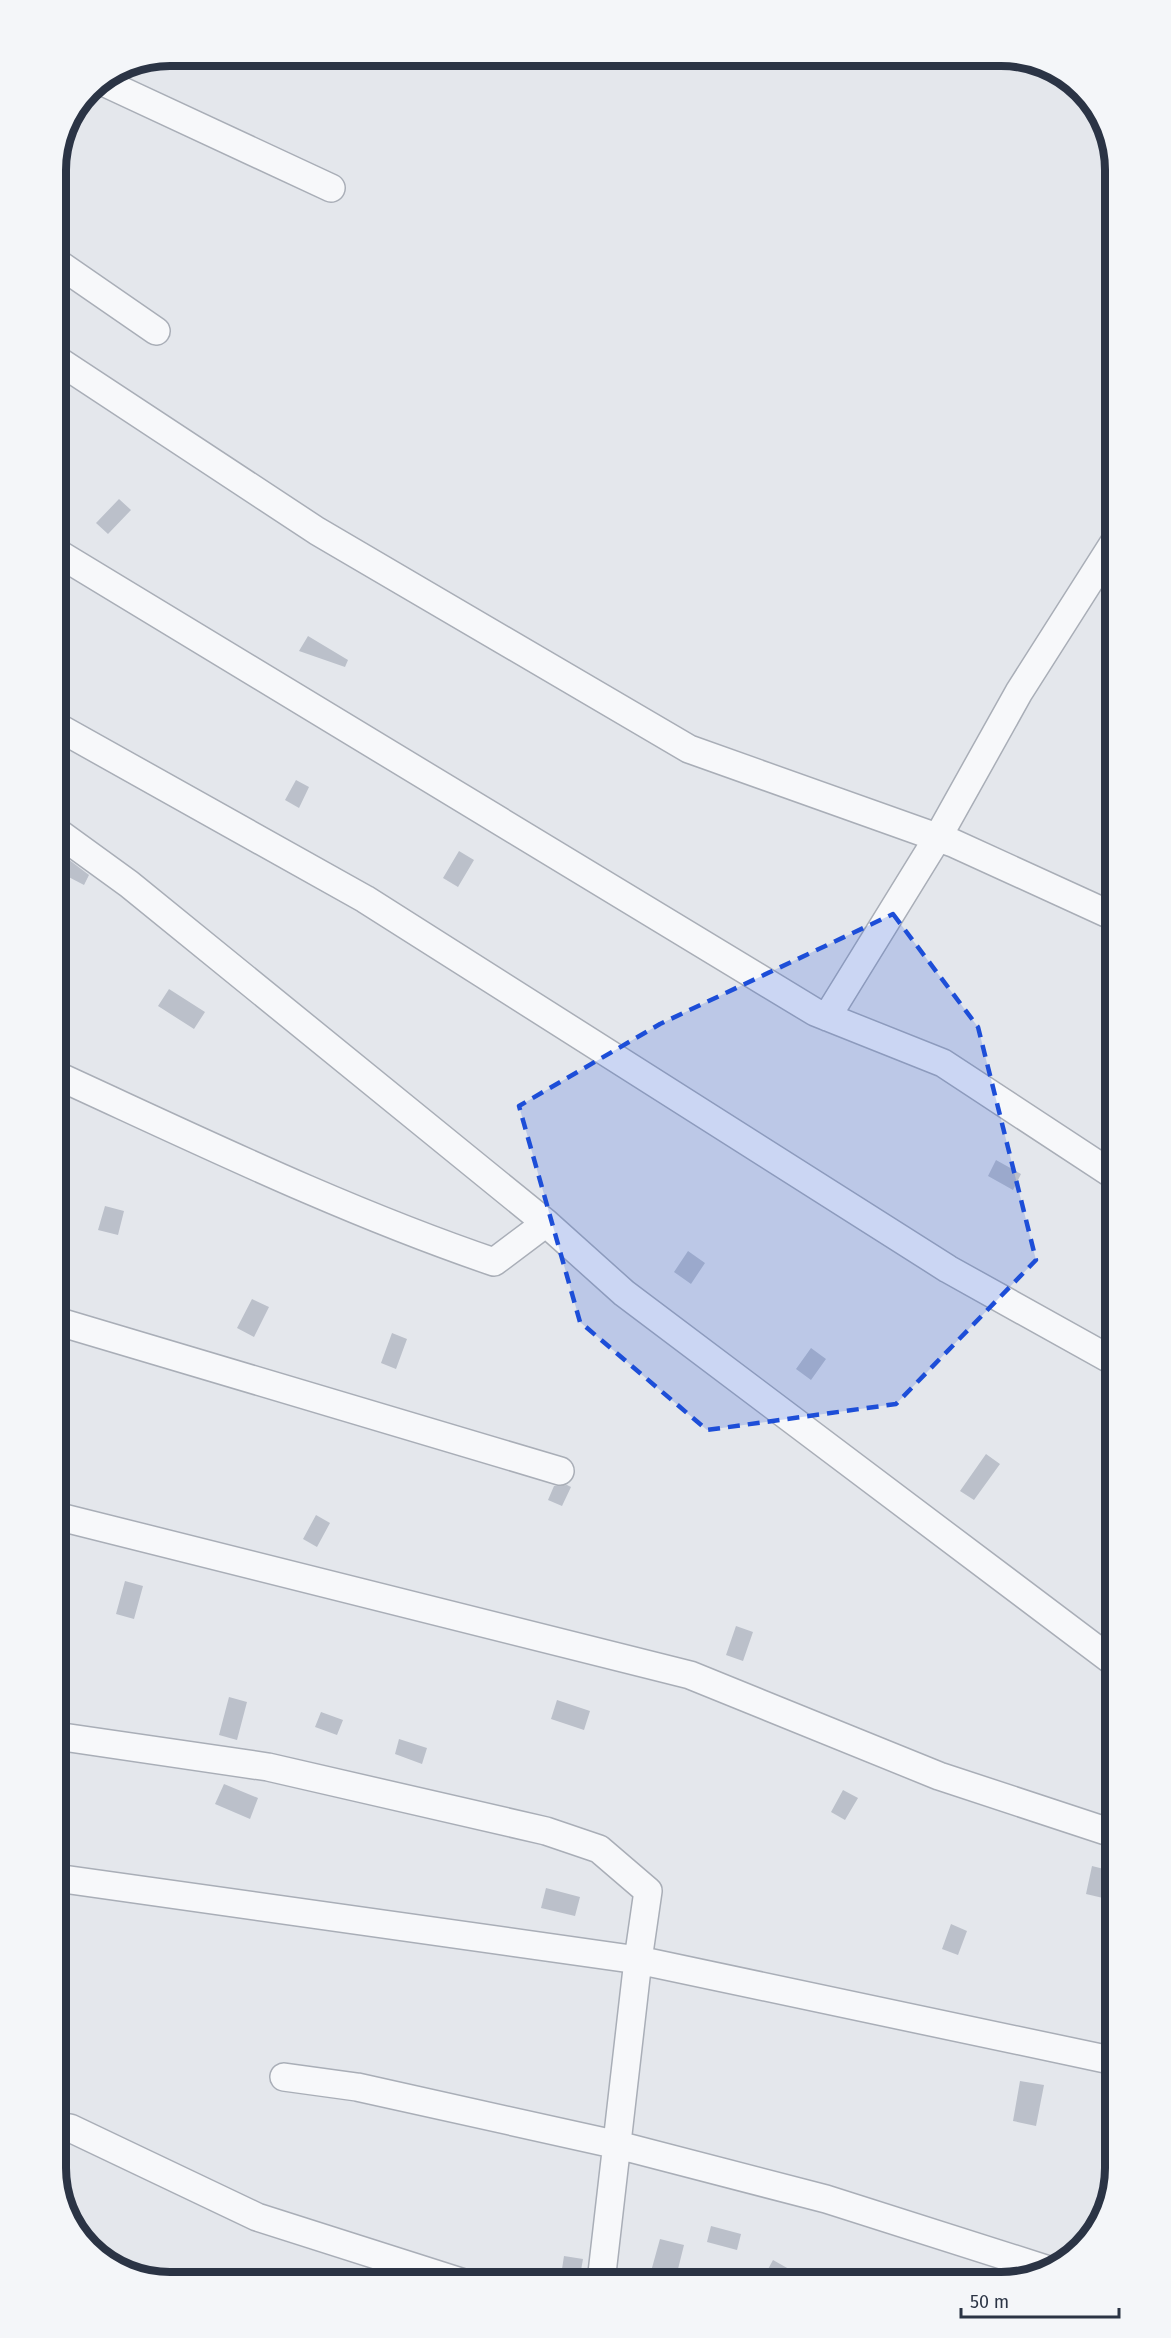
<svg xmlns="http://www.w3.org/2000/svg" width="1171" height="2338" font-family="'Fira Sans',sans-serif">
	<rect width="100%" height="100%" fill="#e4e7ec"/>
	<path fill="#bbc0ca" d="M119,499L131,510L108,534L96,523Z
		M308,636L348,660L345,667L299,651Z
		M296,780L309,787L299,808L285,800Z
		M459,851L474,860L458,887L443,878Z
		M68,859L89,875L84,885L61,873Z
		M169,989L205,1012L194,1029L158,1006Z
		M996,1160L1021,1174L1013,1190L988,1176Z
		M105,1206L124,1211L118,1235L98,1230Z
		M688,1251L705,1263L691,1284L674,1272Z
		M252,1299L269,1307L254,1337L237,1328Z
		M392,1333L407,1339L396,1369L381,1363Z
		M811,1348L826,1359L811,1380L796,1369Z
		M986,1454L1000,1464L974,1500L960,1491Z
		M567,1485L571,1487L562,1506L548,1500L554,1486Z
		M316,1515L330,1523L317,1547L303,1539Z
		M125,1581L143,1586L134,1619L116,1614Z
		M736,1626L753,1632L743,1661L726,1655Z
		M229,1697L247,1702L237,1740L219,1735Z
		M557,1700L590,1711L584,1730L551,1719Z
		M321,1712L343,1720L337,1735L315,1727Z
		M399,1739L427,1748L422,1764L395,1754Z
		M224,1784L258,1798L250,1819L215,1804Z
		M843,1790L858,1798L845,1820L831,1812Z
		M1092,1866L1108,1870L1103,1898L1086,1894Z
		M546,1888L580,1897L575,1916L541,1908Z
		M951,1924L967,1931L958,1955L942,1949Z
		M1020,2081L1044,2085L1036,2126L1013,2121Z
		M711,2226L741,2234L737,2250L707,2242Z
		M660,2239L684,2245L675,2281L650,2275Z
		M564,2256L583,2259L579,2282H560Z
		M773,2260L789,2269L782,2282H761Z"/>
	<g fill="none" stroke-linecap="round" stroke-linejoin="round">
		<defs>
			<path id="minor" d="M101,81L331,188
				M56,262L156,331
				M56,359L317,531L689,749L953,843L1115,917
				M56,552L815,1012L943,1063L1115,1176
				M56,726L365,899L948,1269L1115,1362
				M56,831L129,884L546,1223L624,1293L1115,1663
				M827,1017L938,837L1019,692L1115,541
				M56,1075C200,1141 344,1211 494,1262L546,1223
				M56,1321L560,1471
				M56,1516L690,1675L939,1776L1115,1834
				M56,1736L268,1767L546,1831L599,1849L648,1891L638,1960L601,2282
				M56,1878L638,1960L1115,2061
				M284,2077L357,2087L618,2145L826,2199L1049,2270
				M56,2126L70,2128L257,2217L461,2282"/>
		</defs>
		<use href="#minor" stroke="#a9aeb7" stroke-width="30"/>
		<use href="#minor" stroke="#f7f8fa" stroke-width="27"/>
	</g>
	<path fill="#1d4ed8" fill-opacity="0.2" stroke="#1d4ed8" stroke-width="4.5" stroke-dasharray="12 8" stroke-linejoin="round" d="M893,914L978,1027L1036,1260L896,1404L707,1430L580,1322L519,1106L660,1024Z"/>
	<path d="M0 0H1171V2338H0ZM170 66H1001A104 104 0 0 1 1105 170V2168A104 104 0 0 1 1001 2272H170A104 104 0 0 1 66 2168V170A104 104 0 0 1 170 66Z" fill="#f4f6f9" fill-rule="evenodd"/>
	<path fill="none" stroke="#2b3445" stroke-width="8" d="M170 66H1001A104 104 0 0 1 1105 170V2168A104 104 0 0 1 1001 2272H170A104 104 0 0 1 66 2168V170A104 104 0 0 1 170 66Z"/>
	<path d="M961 2308v9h158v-9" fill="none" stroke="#2b3445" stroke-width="3"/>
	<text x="970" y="2308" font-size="18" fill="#2b3445" stroke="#f4f6f9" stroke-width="4.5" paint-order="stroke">50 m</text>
</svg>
